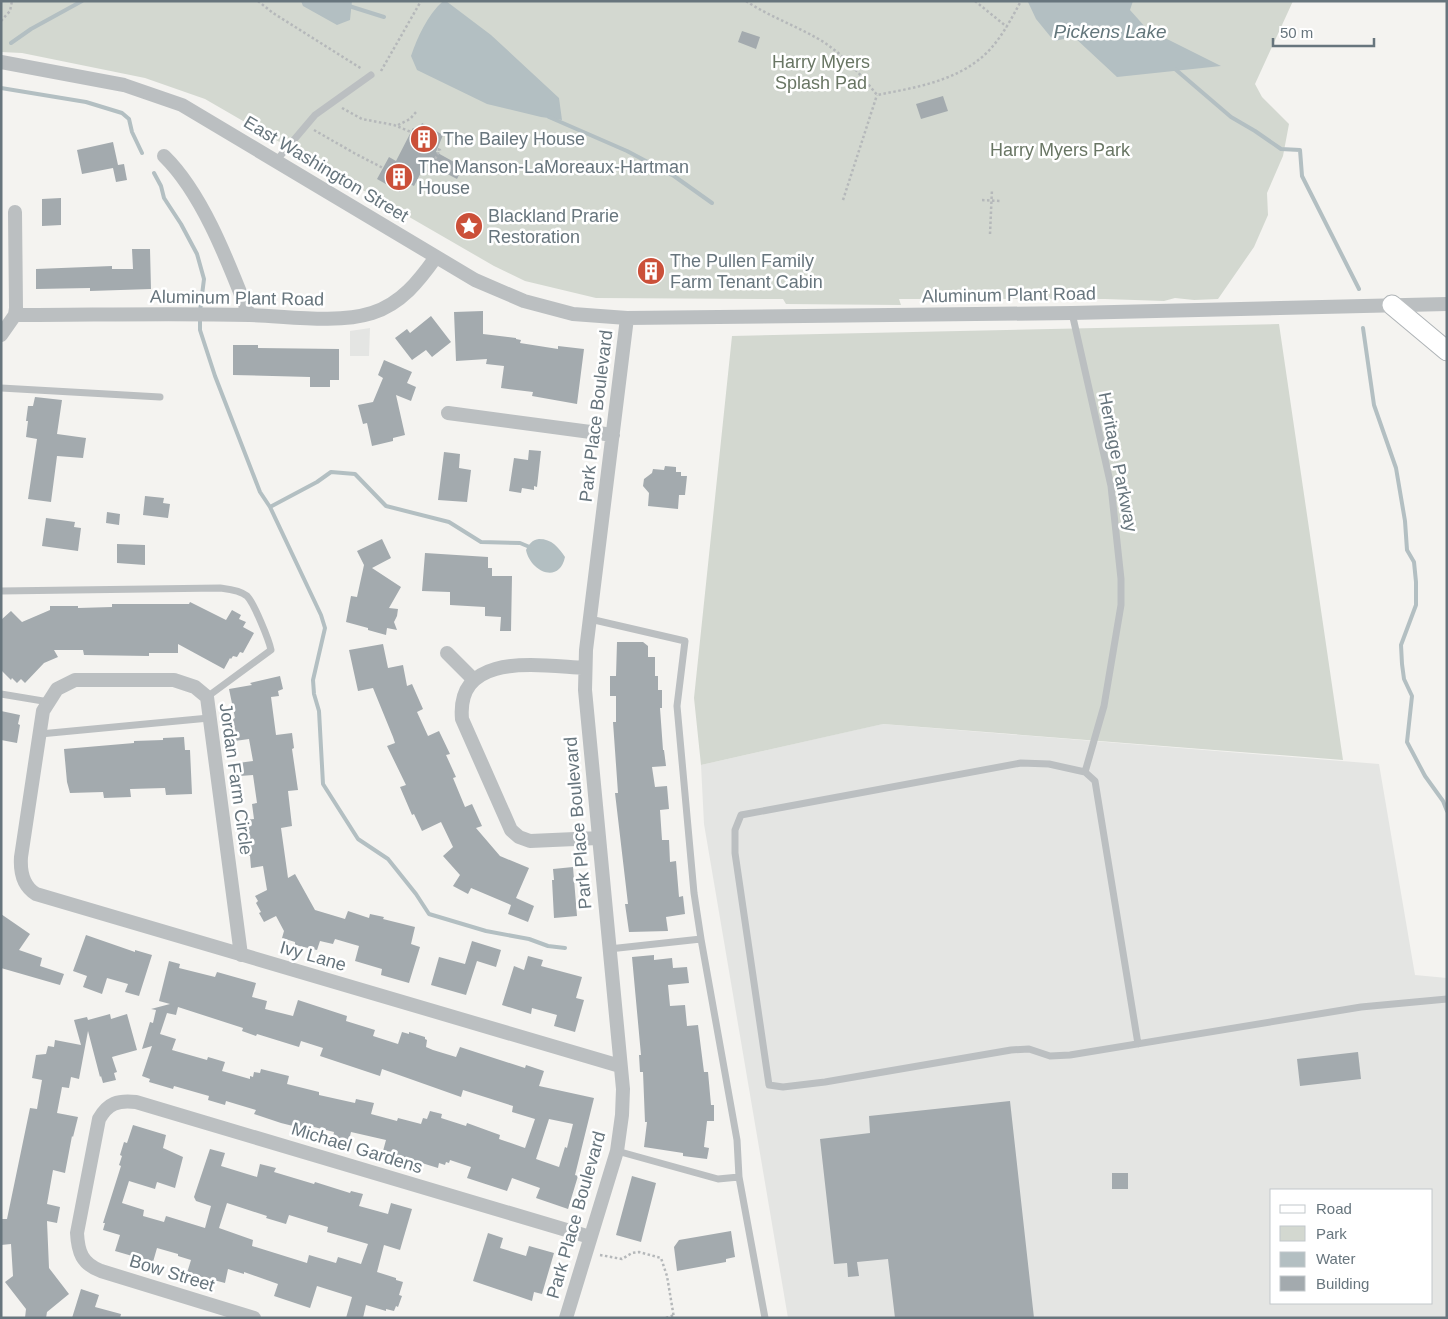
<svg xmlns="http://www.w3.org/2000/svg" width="1448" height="1319" font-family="Helvetica,sans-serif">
	<rect width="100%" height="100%" fill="#f4f3f0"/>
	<path fill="#e4e5e3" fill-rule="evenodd" d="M370,328L369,356H350V331Z
		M882,724L1379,764L1415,975L1447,978V1318H788L704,824L701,765ZM1272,1190H1432V1303H1272Z"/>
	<path fill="#d3d8d0" d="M1,1H1293L1255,84L1262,97L1289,124L1283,156L1267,193L1268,215L1254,247L1218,299L1194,300L1175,298L1164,301L1105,299H899L901,305L786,304L783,299L596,298L525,281L494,266L205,99L145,78L22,53L1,52Z
		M1279,324L1343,760L883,724L701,765L694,698L732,336Z"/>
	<path fill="#b3bfc2" d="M301,1H352L350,20L337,25L303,6Z
		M443,1H446L491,35L559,98L562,120L541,117L487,104L417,70L411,56C418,36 427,16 443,1Z
		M1025,1H1133L1130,10L1147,29L1221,66L1117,77L1074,37L1054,41L1036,19L1028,2Z
		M539,539C552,539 558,547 565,557C559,585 530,571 526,550C529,544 532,540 539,539Z"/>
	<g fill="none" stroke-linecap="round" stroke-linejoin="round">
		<path stroke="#b3bfc2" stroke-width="4" d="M345,1L349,6L384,17
			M11,43L31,29L82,1
			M1175,69L1231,117L1255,131L1281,149L1300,150L1302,176L1359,289
			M1,88L86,102L122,113L129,119L132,132L142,153
			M549,117L627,151L674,176L712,203
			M154,173L161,186L164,198L181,224L197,254L204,279L200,311
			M200,318V330L215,376L260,492L270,507L321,615L325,628L313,680L314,694L319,711L323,784L358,839L388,859L416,894L429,914L486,931L529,939L548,946L565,948
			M1363,328L1374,405L1396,468L1405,521L1407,550L1414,562L1416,582V605L1401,645L1402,664L1404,679L1412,696L1407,742L1425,776L1443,801L1447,811
			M270,507L317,482L331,472L355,474L386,506L449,522L481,542L520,543L532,548"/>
	</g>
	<path fill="#a3aaae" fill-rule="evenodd" d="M742,31L760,37L756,49L738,42Z
		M943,96L948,111L921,119L916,104Z
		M422,123L443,135L436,152L463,167L457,179L426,163L414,186L405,182L400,192L377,179L389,157L396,161L413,128L418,131Z
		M113,142L118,165L124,164L127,180L116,182L113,168L82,174L77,150Z
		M61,198V225L42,226V199Z
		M132,249H150L151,289L90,291V288L36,289V269L112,266V269H133Z
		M642,266H660V276H657V280H642Z
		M483,311V334L516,338V339L521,340L520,343L558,349V346L584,349L577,404L532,396L533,392L501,388L504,366L486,364L487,359L456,361L454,312Z
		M431,316L451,342L432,357L426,350L412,360L395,338L407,329L410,333Z
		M233,345H258V348L339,349V380H330V387H310V377L233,375Z
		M384,360L412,372L407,383L416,387L411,401L396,395L405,435L393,438V441L372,446L367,423L363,424L358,405L373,402L383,378L378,375Z
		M35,397L62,400L57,434L86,438L83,458L57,456L51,502L28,499L37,439L26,437L28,421H26L28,406H33Z
		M529,450L541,451L537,487L534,486V490L522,488L521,493L509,491L514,458L528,460Z
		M444,452L460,454L459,468L471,470L467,502L438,500Z
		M665,466L676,467V472H681V476H687L685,495H679L678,509L648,506L649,493L643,486L644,479L652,473L653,469L664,470Z
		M145,496L164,498L163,503L170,504L168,518L143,515Z
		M107,512L120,514L119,525L106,523Z
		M46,518L75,522L74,527L81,528L78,551L42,546Z
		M382,539L391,558L372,568L401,587L389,608L398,609L397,616L394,622L397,630L387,628L386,635L368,630V628L346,622L351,596L357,597L364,565L357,551Z
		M117,544L145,545V565L117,563Z
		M425,553L488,557V568H492V576H512L511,631H500L501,617L485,616V607L450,605V592L422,591Z
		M190,602L226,620L232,610L241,615L239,619L246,622L243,627L254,633L243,653L240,652L237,657L233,656L231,659L230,658L224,669L178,644V653H149V656L84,655L83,650H54L58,657L44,663L25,683L21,679L17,683L12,678L11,680L1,670V620L11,611L22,622L50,610V606H78V608L112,607V604H189Z
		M617,642H643L648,646V657H655V676H658V690H662V708H660L663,750H664L666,766L652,767L655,787L667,786L669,809L660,810L662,840H669L670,862L676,861L679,897L683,896L685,914L666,917L668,931L629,932L625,904H628L615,793H618L613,722H616V696H610V676H616Z
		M383,644L388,668L403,665L407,686L412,684L423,709L417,712L428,736L439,731L450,754L446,755L456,777L453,778L465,807L472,804L482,826L476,828L500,856L529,868L516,898L534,906L528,922L508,914L511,905L471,888L468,894L453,886L460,875L443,856L453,847L441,822L422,831L414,814L412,815L400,787L406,785L387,746L395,743L393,737L373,688L358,691L349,650Z
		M280,676L283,689L278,691L279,696L271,697L276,735L292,733L294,748L292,749L298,790L288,791L292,826L281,828L288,878L295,874L315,910L345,919L348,911L369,918L370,914L384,917L383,919L415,927L411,944L420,947L409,983L381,975L382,969L355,961L359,946L335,939L333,944L320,941L317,950L295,945V942L282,938L284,931L276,916L264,922L259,913L261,912L256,903L258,901L255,896L267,890L263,866L251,868L250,856L248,855V833H246L244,820L254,819L252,804L257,803L253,775L240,776L238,763L253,761L249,739L235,741L233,719L235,718L229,689L252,685L250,683Z
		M1,711L20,715L18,724L20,725L17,743L1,740Z
		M184,737L185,750H190L192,794L166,795L165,788L130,789L131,797L104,798L103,792L70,793L67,782L64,749L134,743V741L163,740V738Z
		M573,867L577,916L554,918L552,880H554L553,869Z
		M1,914L30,934L19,950L42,958L40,966L64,974L60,985L1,968Z
		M86,935L135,952V950L152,955L139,996L125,992L128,984L107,978L102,994L83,987L87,976L73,971Z
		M472,941L501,950L496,967L477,961L466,995L431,985L439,957L465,964Z
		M654,955V960L672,958L673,968L687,967L689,983L668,985L670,1006L685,1005L687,1026L698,1025L704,1072H708L711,1105H714V1121H707L704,1147L709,1148L707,1159L683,1156V1153L644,1147L647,1122H645L643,1072H640L639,1055H641L632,957Z
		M528,956L543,960L541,966L582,977L576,998L584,1000L575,1032L554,1026L557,1015L532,1008L531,1014L502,1005L514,966L524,970Z
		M169,961L180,964L179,968L215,977L217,972L256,983L252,997L267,1001L265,1009L293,1016L298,1000L347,1016L346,1021L375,1030L373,1036L398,1044L402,1032L409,1034V1032L425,1037V1039L427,1040L426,1047L433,1050L456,1057L460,1047L525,1068L526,1065L544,1071L539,1086L594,1098L575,1175L578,1176L568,1209L536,1198L540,1188L512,1178L507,1191L467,1178L471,1167L450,1160L449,1163L446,1162L445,1165L439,1163L438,1168L383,1151L386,1140L351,1132L349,1140L333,1137L334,1132L306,1125L305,1129L281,1123L254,1114L256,1110L226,1101L225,1105L208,1100L209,1096L174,1086L173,1089L149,1082L150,1079L142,1076L152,1046L142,1049L150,1022L153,1023L156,1010L151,1009L170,1004L159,1001ZM178,1007L243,1028L242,1031L256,1036L257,1034L299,1047L301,1041L323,1048L320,1056L380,1076L382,1069L461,1097L463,1090L513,1106L512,1112L535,1119L525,1148L499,1139L500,1135L467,1123L466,1126L441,1118L442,1114L430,1111L427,1119L423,1118L421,1124L398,1118L397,1121L371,1114L374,1103L356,1099L355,1103L319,1095V1092L287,1084L289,1076L261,1069L260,1073L254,1072L253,1077L250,1076V1079L222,1071L225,1062L208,1057L207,1060L172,1050L176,1039L160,1034L167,1013L176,1015ZM549,1119L573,1124L567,1148L565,1147L559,1167L536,1159Z
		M110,1014L111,1019L127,1014L137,1050L112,1057L117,1072L114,1073L116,1080L103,1083L101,1076L100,1077L88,1031L79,1079L71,1077L69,1088L62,1087L57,1113L78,1117L73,1137L72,1136L65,1173L53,1170L47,1204L60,1207L57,1223L47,1221L49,1268L69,1294L47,1312L46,1318H25L26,1309L5,1282L13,1276L11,1244L1,1245V1219H7L30,1108L37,1109L42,1080L32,1078L36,1055L46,1054L48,1046L54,1047L55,1040L81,1045L74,1020L87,1017L88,1020Z
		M1358,1052L1361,1079L1300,1086L1297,1059Z
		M1010,1101L1034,1318H895L888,1259L857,1262L859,1276L848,1277L847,1263L834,1264L820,1139L870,1133L869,1116Z
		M133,1125L166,1135L163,1148L183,1157L175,1188L157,1182L155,1189L129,1181L122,1203L144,1210L143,1216L164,1222L166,1216L205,1228L211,1206L196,1201L194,1197L210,1149L225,1153L221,1166L257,1177L260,1164L276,1168L274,1172L314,1184L315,1182L350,1193L351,1191L363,1194L359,1206L388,1214L391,1203L412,1209L400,1250L384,1245L377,1272L396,1278V1280L403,1282L399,1295L402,1296L398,1307L396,1306L394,1311L386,1309V1311L366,1305L363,1318H346L352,1297L317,1286L310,1308L274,1296L278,1284L244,1272V1274L228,1269L225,1283L187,1273L191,1260L178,1256V1254L157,1248L153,1262L115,1251L120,1235L103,1230L105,1223H103L121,1166L119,1165L122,1156L120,1155L124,1142L127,1143ZM227,1203L267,1216L266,1218L286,1224L289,1215L328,1227L327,1232L368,1244L361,1264L338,1257L336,1263L309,1255L307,1263L252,1246L253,1240L219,1228Z
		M1112,1173H1128V1189H1112Z
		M632,1176L656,1183L641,1242L616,1235Z
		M731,1231L735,1257L726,1259V1262L677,1271L674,1247L679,1240Z
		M488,1233L503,1238L500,1248L526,1256L529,1246L554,1253L542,1294L534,1292L532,1301L473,1281Z
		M81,1289L99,1295L95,1307L121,1314L120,1318H72Z"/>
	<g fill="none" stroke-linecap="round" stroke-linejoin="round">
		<defs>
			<path id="secondary" d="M1392,305L1447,351"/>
		</defs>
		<use href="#secondary" stroke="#aeb3b6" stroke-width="21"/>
		<path stroke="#b5b8ba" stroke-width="2.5" stroke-dasharray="2.5 2.5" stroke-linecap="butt" d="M258,1L273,13L362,69
			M746,1C770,17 797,26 822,41C844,55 861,75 877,95C913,88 952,82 981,58C999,43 1010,21 1021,1
			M975,1L1007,27
			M1,21L10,11L12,1
			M381,71L421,1
			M342,108L362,119L394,125L411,132
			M398,125L410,119L417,111
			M314,130L354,153L383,168
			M428,172L440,150L437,149
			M843,200L877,95
			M982,200L1000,201
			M990,234L992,189
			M600,1255L622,1259L632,1253L639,1252L661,1258L667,1276L674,1318
			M666,1318L674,1315"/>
		<path stroke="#bbbfc1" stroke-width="7" d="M276,161L315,115L371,75
			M1072,313L1111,486L1121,579V605L1104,706L1085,772
			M1,388L160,397
			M1,591L220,588C228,589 240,590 247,596C254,603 269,640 271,650L207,697
			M590,619L685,641L677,706L694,893L701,939L737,1140L739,1177L718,1179L617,1151
			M1,694L49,702
			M40,734L209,718
			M609,949L701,939
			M1138,1044L1095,781L1085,772L1049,764L1021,763L741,815L735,830V853L769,1085L783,1087L825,1082L1011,1050L1029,1049L1050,1056L1070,1055L1361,1007L1447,999
			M739,1177L765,1318"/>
		<path stroke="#bbbfc1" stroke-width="14" d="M1,62L124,85L182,105L475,280L524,301L573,314L627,318L1072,313L1447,304
			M164,156C203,194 229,264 249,315
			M15,315C93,315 172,313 250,315C287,316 337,324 372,313C401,304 419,281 436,257
			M1,335L15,315L16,308L15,212
			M448,413L613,435
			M447,653L473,679
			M585,668C541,666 456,650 462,719L511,830L519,837L530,841L598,838
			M241,955L207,697L195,687L174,680H75L57,689L43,711L21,857C20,872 23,886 36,894L620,1066
			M254,1318L101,1271C82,1264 78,1252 77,1233L99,1119C108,1103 118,1100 136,1102L590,1237
			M566,1318L617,1151L622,1115L623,1089L585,690L586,650L627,318"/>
		<use href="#secondary" stroke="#fff" stroke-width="19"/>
	</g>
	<defs>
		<symbol id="building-disc" viewBox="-11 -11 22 22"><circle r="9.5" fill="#cb5039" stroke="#fff"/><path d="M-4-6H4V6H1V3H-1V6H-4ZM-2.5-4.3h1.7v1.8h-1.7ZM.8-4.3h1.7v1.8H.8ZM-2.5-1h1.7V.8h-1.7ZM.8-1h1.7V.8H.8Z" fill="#fff"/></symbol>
		<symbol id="sight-disc" viewBox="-11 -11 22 22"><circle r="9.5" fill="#cb5039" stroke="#fff"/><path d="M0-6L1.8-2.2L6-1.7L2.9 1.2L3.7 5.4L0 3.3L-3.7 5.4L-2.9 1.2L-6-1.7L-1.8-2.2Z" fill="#fff"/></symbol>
	</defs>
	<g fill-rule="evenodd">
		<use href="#building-disc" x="408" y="123" width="32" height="32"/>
		<use href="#building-disc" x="383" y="161" width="32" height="32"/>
		<use href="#sight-disc" x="453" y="210" width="32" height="32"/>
		<use href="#building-disc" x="635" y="255" width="32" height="32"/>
	</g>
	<g text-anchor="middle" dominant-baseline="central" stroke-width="5" stroke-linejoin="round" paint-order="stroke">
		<g font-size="18" fill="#697664" stroke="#fff">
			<text x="821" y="62">Harry Myers<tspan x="821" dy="21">Splash Pad</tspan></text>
			<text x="1060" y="150">Harry Myers Park</text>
		</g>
		<g font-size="18" fill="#67757d" stroke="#fff" text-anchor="start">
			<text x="443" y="139">The Bailey House</text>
			<text x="418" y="167">The Manson-LaMoreaux-Hartman<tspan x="418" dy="21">House</tspan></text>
			<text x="488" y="216">Blackland Prarie<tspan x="488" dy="21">Restoration</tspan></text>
			<text x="670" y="261">The Pullen Family<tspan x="670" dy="21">Farm Tenant Cabin</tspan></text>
		</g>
		<g font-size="18" fill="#67757d" stroke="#fff">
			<text transform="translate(326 169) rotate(31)">East Washington Street</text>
			<text transform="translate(1009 295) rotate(-1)">Aluminum Plant Road</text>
			<text transform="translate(237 298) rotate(1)">Aluminum Plant Road</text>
			<text transform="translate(596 416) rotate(-83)">Park Place Boulevard</text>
			<text transform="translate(1118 462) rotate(79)">Heritage Parkway</text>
			<text transform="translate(236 779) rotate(82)">Jordan Farm Circle</text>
			<text transform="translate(578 823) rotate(-95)">Park Place Boulevard</text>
			<text transform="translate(313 956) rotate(16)">Ivy Lane</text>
			<text transform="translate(357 1148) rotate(17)">Michael Gardens</text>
			<text transform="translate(576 1215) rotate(-74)">Park Place Boulevard</text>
			<text transform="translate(172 1273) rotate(17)">Bow Street</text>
		</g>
		<g font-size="19" font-style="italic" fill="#63767b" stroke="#fff">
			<text x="1110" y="31">Pickens Lake</text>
		</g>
	</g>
	<rect width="1448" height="1319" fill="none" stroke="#67757d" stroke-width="5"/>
	<rect x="1270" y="1189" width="162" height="115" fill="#ffffff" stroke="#c2c8cb"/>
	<rect x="1280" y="1205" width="25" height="8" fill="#ffffff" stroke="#c2c8cb"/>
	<text x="1316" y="1214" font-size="15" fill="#67757d">Road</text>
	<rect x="1280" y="1226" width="25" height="15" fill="#d3d8d0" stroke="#c2c8cb"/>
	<text x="1316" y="1239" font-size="15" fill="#67757d">Park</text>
	<rect x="1280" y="1252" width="25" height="15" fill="#b3bfc2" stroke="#c2c8cb"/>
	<text x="1316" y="1264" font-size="15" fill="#67757d">Water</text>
	<rect x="1280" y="1276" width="25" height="15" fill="#a3aaae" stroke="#c2c8cb"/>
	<text x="1316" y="1289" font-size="15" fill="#67757d">Building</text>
	<path d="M1273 38v8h101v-8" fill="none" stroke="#67757d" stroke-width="2.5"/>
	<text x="1280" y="38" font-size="15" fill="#67757d" stroke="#ffffff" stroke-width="4" paint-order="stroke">50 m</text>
</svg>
